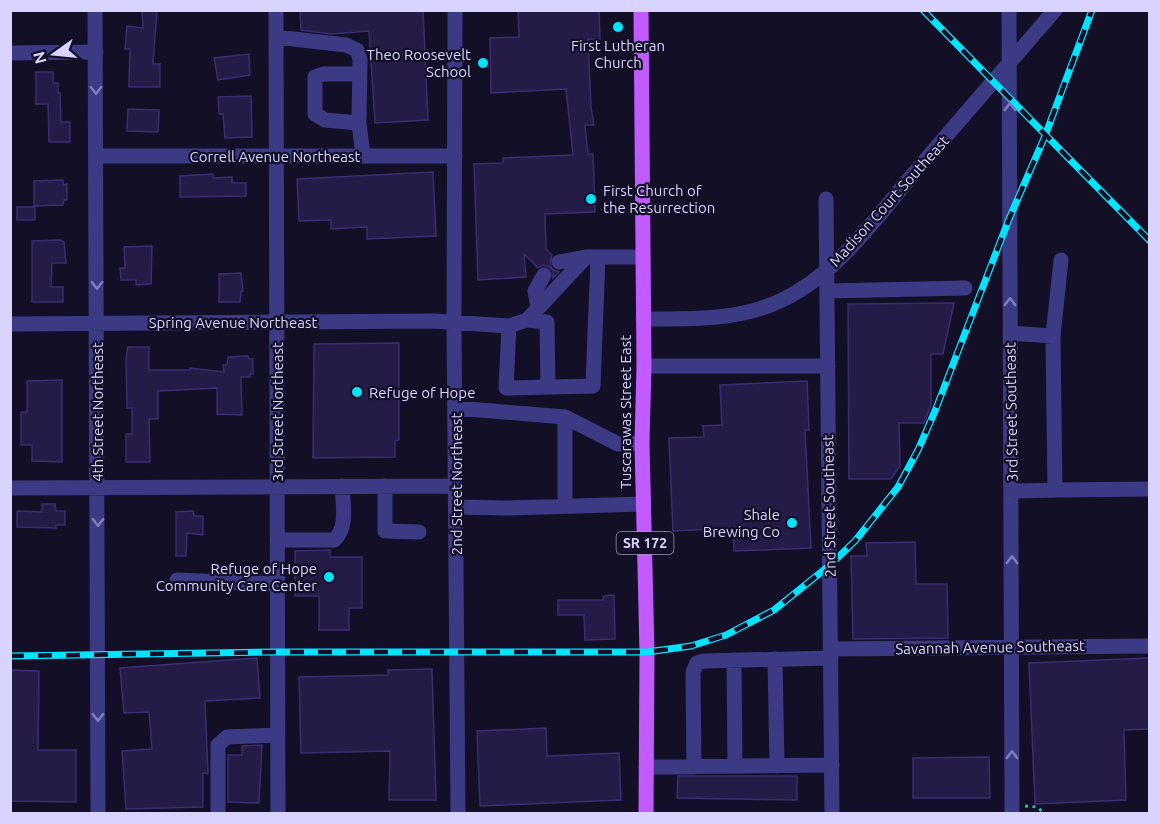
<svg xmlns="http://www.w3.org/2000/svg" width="1160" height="824" font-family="Ubuntu,sans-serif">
	<rect width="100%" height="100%" fill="#130f26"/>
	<path fill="#241b47" stroke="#3b2d73" stroke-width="1.5" d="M142,10H157L153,64H160V87H129L130,49H125L127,26L143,28Z
		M300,10H423L428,120L375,123L369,31L331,34L301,30Z
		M518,10H599L600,39H588L591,107L594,125H585L588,154H593L595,212L545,214L546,249L552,255L550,264L552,269L559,272L553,278V271L549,267L543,265L538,268L524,254L526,277L478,280L474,164L503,163V158L573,155L566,89L491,93L490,38L519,37Z
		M249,54L250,75L218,80L214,58Z
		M36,72H53V83H58V93H60L61,122H70V142H49L48,104H36Z
		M251,96L252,137L225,138L223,114H219L218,97Z
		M128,109L159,110L158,132L127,131Z
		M433,172L436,236L367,239V227L331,229V220L299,221L297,179Z
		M213,174V178L232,177V183H246V196L180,197V176Z
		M63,180V185L67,184V200H64L63,205L34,206V181Z
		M17,207H35V220H17Z
		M60,240L64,242L66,263H52L51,287H63V302H32V241Z
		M152,246L151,284L136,285V280H121L120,268H125L124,247Z
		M241,273L243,291L241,292L240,302H219V274Z
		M954,303L943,354H931V405L924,423H899L900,466L891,479H849L848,304Z
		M399,343V440L395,441V457L313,458L314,344Z
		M128,347H149V370H190V368L224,372L223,365H227L228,357L248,356L249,359H253V374H250V377H241L242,415L217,414V388L158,391V419H149L150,462H126V434H132V408H127L126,357Z
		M62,380V462L32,461V445H21V412H27V381Z
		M807,381L809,430H805L811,548L734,551L733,528L673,531L669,438L704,437L703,426L722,425L720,385Z
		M42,504H55L56,511H65V525H56V528L17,527V511L42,512Z
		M193,511L194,516H203V535L187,533L186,556H176V512Z
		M915,542L916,584H947L948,638L853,639L851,556H867L866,543Z
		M330,550V557H362V608H349V630H319V596H295V551Z
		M614,595L615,639L585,640L584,615H558V600H603L604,596Z
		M257,658L260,698L205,701L208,774L203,773V807L126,809L122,751L152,749L149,712L124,713L120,668Z
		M1149,658V729L1124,730L1126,800L1035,804L1029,663Z
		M432,669L436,800H389L390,751L301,753L299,677L388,675V670Z
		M10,670L39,671L38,750H76V802L10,801Z
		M546,728L547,756L619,753L621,800L480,806L477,731Z
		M262,745L259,803L228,802V755H242V746Z
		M989,757L990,798H913V758Z
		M678,776H797V800L677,798Z"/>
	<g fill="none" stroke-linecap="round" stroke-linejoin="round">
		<path stroke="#2fb8b0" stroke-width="3" stroke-dasharray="3 4.5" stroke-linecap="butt" d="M1025,806L1037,807L1045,814"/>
		<path stroke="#3d3a85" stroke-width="15" d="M95,10L98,814
			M276,10L278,814
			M455,10L454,323L458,814
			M1009,10L1012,814
			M276,37L346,45L357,50L360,59L359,123L363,156
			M10,53L96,52
			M359,123L325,120L315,114V77L323,74H360
			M96,156H455
			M826,199L832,814
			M559,262L586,257H643
			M827,291L965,288
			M538,307L535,291L544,275
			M643,319C689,319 739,321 782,300C837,274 876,218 915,172C962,118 1008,64 1055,10
			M527,320L586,257
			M10,324L433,321L509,326L506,388L593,386L598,257
			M509,326L527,320L547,322L548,387
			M1010,333L1053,336L1055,490L1012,491
			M1053,336L1061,260
			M644,366H828
			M455,408L565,417V497
			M565,417L618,444L642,443
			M385,486V531L419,532
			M10,488L456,486
			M1055,490L1150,489
			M456,507L508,508L644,504
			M277,540H334C348,529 343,503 342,486
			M177,580L277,584
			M831,649L1150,646
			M775,659L777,766
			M734,660L735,766
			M646,767L832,765
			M694,767L693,672L697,663L704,661L831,658
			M218,814V745L227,737L277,735"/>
		<path stroke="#c25bff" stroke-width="15" d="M641,10L644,366L642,443L647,652L646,814"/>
		<defs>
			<path id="rail" d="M923,10L1150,241
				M10,656L277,652H647L691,646L726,635L774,610L830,565L855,541L898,487L918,450L935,411L1009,219L1045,136L1092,10"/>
		</defs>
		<use href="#rail" stroke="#00e5ff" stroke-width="7"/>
		<use href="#rail" stroke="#130f26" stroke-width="4.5" stroke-dasharray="14" stroke-linecap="butt"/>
	</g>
	<defs><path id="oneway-chevron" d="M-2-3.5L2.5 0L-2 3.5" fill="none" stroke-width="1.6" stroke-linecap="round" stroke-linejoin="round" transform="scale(1.5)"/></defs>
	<g stroke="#837fbc">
		<use href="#oneway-chevron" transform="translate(96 90) rotate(90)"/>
		<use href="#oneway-chevron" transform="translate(1010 107) rotate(-91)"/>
		<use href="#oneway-chevron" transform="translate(97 285) rotate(90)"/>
		<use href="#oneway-chevron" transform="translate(1010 302) rotate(-90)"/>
		<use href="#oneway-chevron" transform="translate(98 522) rotate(90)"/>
		<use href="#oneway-chevron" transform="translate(1012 560) rotate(-90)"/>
		<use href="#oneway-chevron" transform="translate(98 717) rotate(90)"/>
		<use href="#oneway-chevron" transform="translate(1012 755) rotate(-90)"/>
	</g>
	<g fill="#00e5ff" stroke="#130f26" stroke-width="2">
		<circle cx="618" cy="27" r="6"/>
		<circle cx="483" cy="63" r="6"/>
		<circle cx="591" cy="199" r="6"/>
		<circle cx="357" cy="392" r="6"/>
		<circle cx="792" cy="523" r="6"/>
		<circle cx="329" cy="577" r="6"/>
	</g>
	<g text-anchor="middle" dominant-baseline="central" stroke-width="4.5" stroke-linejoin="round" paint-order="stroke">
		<rect fill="#130f26" stroke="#9e99be" stroke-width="1.5" x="616.5" y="532" width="57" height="22" rx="4.5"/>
		<g font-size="14" font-weight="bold" fill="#d9d4ff">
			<text x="645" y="543">SR 172</text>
		</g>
		<g font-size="15" fill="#d9d4ff" stroke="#130f26" text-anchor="end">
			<text x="618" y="45" text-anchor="middle">First Lutheran<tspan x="618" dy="17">Church</tspan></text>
			<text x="471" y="54">Theo Roosevelt<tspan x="471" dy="17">School</tspan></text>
			<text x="603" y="190" text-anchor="start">First Church of<tspan x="603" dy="17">the Resurrection</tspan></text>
			<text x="369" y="392" text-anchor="start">Refuge of Hope</text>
			<text x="780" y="514">Shale<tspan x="780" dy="17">Brewing Co</tspan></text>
			<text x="317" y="568">Refuge of Hope<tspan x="317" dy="17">Community Care Center</tspan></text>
		</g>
		<g font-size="15" fill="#d9d4ff" stroke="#130f26">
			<text x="275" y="156">Correll Avenue Northeast</text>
			<text transform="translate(889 201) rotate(-48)">Madison Court Southeast</text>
			<text x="233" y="322">Spring Avenue Northeast</text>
			<text transform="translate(97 412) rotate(-90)">4th Street Northeast</text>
			<text transform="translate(277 412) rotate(-90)">3rd Street Northeast</text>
			<text transform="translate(625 412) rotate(-90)">Tuscarawas Street East</text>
			<text transform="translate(1011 412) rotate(-91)">3rd Street Southeast</text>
			<text transform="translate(456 484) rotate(-90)">2nd Street Northeast</text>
			<text transform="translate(829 506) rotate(-91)">2nd Street Southeast</text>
			<text transform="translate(990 647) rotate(-1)">Savannah Avenue Southeast</text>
		</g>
	</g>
	<rect width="1160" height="824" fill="none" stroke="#d9d4ff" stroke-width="24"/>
	<g transform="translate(54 54) rotate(255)" stroke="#130f26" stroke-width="4.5" paint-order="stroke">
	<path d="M0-4.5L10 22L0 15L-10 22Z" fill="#d9d4ff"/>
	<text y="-9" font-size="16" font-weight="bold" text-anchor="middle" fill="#d9d4ff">N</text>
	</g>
</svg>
